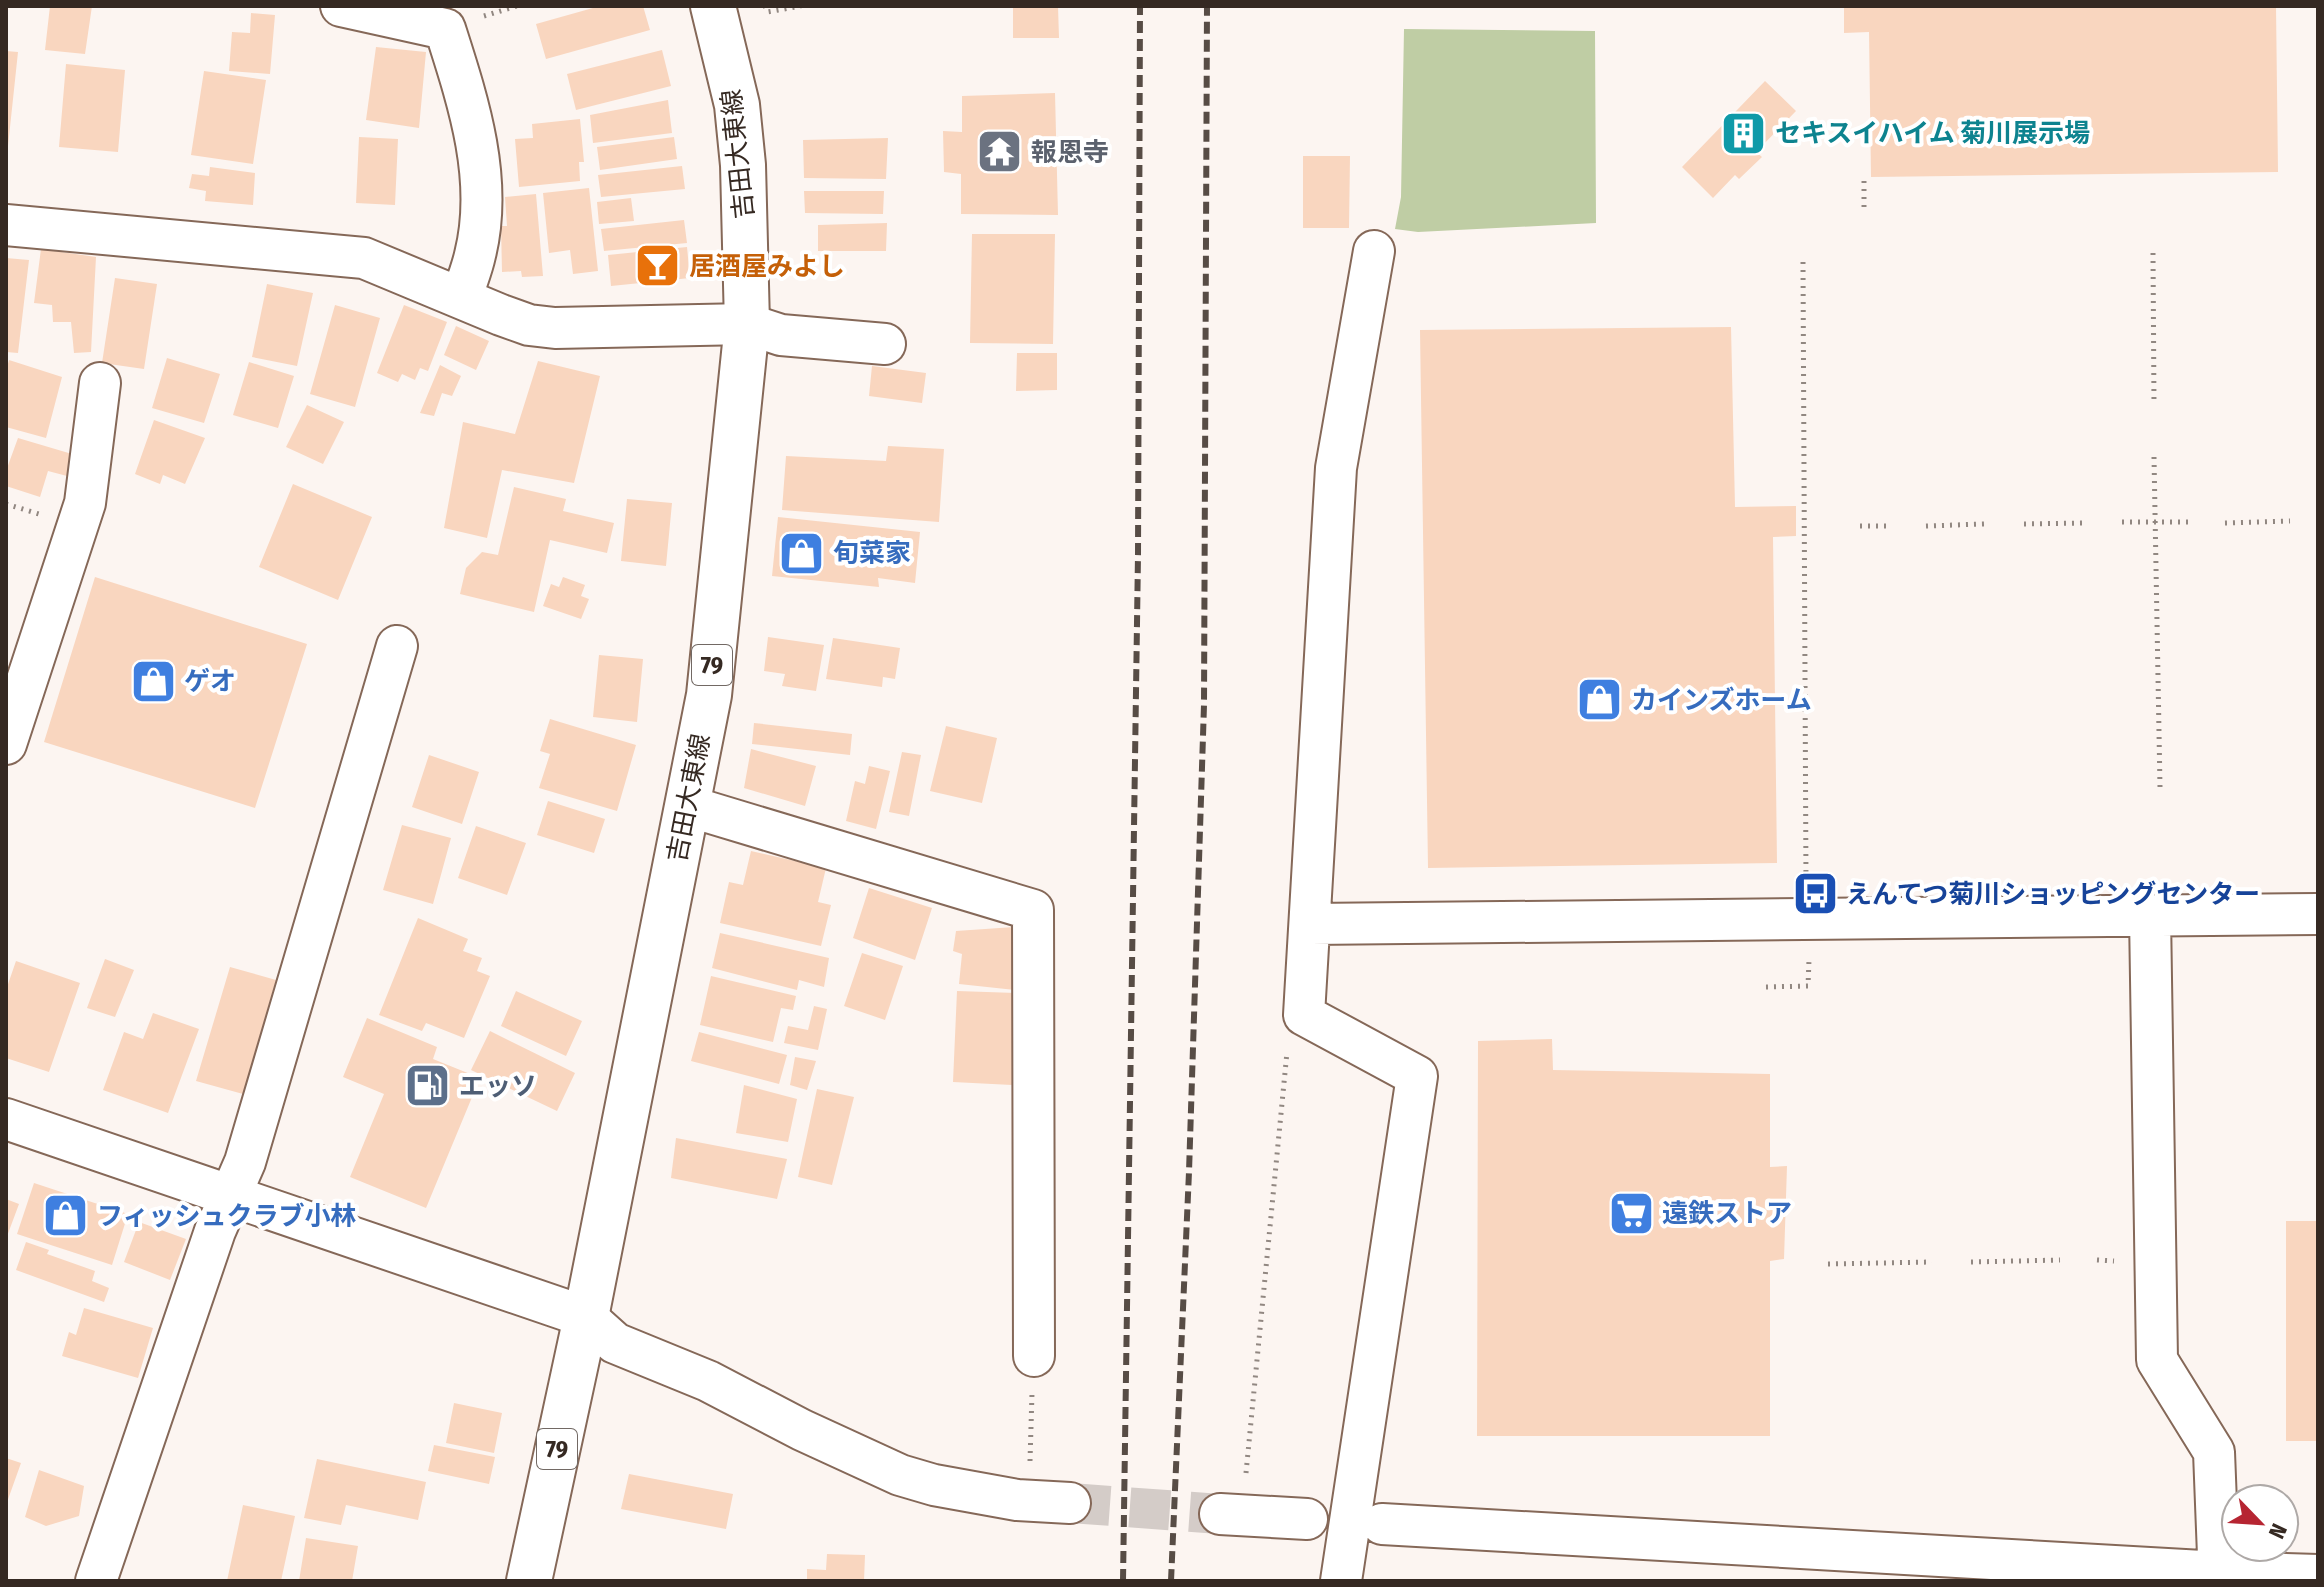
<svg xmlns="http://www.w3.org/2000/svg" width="2324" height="1587" font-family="'Fira Sans Condensed','Noto Sans JP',sans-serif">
	<rect width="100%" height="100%" fill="#fcf5f1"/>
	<path fill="#bfcda4" d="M1404,29L1595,31L1596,223L1418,232L1395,229L1401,197Z"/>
	<path fill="#f9d6bf" d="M50,6H92L85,54L45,50Z
		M600,6H643L650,30L546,59L536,24Z
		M1013,6H1058L1059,38H1013Z
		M1844,6H2276L2278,172L1871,177L1869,32L1844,33Z
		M251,13L275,15L270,74L229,71L232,32L250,33Z
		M376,47L426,52L419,128L366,120Z
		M662,50L671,86L576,110L567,74Z
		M6,51L18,52L8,146H6Z
		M66,64L125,70L118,152L59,147Z
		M204,71L266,80L253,164L191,155Z
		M1765,81L1796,111L1756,152L1762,157L1739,179L1735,175L1713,198L1682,167Z
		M1055,93L1058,215L961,214V174L944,172L943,131L962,132V96Z
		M668,100L672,133L593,143L590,115Z
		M580,119L584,162H579L580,181L519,187L515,139L533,138L532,124Z
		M359,137L398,139L395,205L356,203Z
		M674,137L677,159L600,170L597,147Z
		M888,138L886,179L804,178L803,140Z
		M1303,156H1350L1349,228H1303Z
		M682,166L685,189L601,197L598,175Z
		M210,167L255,173L253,205L205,201L206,191L189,188L192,174L209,176Z
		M589,188L598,271L573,274L570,250L549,253L543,193Z
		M804,191H884L883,214L805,213Z
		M536,194L543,276L522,277L521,271L502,272L501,226H507L505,197Z
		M631,198L634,221L599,224L597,202Z
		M684,220L687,243L604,251L601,229Z
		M887,223L886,251H818V225Z
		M972,234H1055L1053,344L970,343Z
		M687,247L690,278L611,286L608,255Z
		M41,249L96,257L91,352L74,353L71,322H53L52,305L34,303Z
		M6,258L29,260L18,353L6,352Z
		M115,278L157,284L144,369L102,363Z
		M267,284L313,293L297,366L252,357Z
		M335,305L380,318L355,407L310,394Z
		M404,305L447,322L428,371L420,368L415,380L402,374L398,382L377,373Z
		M456,326L489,341L476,370L444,355Z
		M1731,327L1735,507L1796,506V536L1773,537L1777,863L1428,868L1420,330Z
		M1017,353H1057V390L1016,391Z
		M167,358L220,374L204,423L152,408Z
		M9,360L62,377L46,438L6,427V371Z
		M538,361L600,376L574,483L502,470L487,538L444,528L463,422L515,434Z
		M249,362L294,376L278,428L233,415Z
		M440,365L461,376L452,396L442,393L434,416L420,413Z
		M872,366L926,373L922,403L869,396Z
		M307,405L344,422L323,464L286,447Z
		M154,420L205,438L185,484L163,475L160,484L135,474Z
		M18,438L72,454L67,476L48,471L40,497L6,486V471Z
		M888,446L944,449L939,522L782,510L786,456L886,461Z
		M293,484L372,517L338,600L259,567Z
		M514,487L566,499L563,511L614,523L607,553L550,540L534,612L460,594L466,568L482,552L498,555Z
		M627,499L672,503L666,566L621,561Z
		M778,517L920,532L915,583L878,578L879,587L772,576Z
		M95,577L307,644L255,808L44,742Z
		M563,577L585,585L581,596L589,599L581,619L543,606L551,584L559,587Z
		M768,637L824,645L816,691L782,686L785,674L764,671Z
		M833,638L900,648L895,679L883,677L882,687L826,679Z
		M599,655L643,659L637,722L593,717Z
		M550,719L636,745L617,811L539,788L550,754L540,751Z
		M754,723L852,734L850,755L752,744Z
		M946,726L997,738L982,803L930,791Z
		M751,749L816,766L805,806L744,788Z
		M902,752L921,755L909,816L889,812Z
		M429,755L479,772L462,824L412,807Z
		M869,766L890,771L876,829L846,821L855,781L865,784Z
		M548,801L605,819L594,853L537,835Z
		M402,825L451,838L433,904L383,890Z
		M476,826L526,843L507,895L458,878Z
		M751,851L826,868L818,902L831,905L821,946L720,923L729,882L743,885Z
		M869,888L932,908L915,960L853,938Z
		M418,918L468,939L463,951L482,958L477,971L490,976L464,1038L426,1023L422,1031L379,1015Z
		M1014,927L1015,990L959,984L962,954L953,951L956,931Z
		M720,933L829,958L824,987L799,980L797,990L712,968Z
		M862,953L903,966L885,1020L844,1006Z
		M105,959L134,970L115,1017L87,1008Z
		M16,961L80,983L49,1072L6,1058V990Z
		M230,967L276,980L243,1094L196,1081Z
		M711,976L796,996L793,1010L781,1008L773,1042L700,1025Z
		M516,991L582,1021L566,1056L501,1026Z
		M957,991L1016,993L1012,1085L953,1082Z
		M814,1006L827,1009L818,1050L784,1043L788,1026L808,1030Z
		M153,1013L199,1029L168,1113L103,1090L124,1032L143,1039Z
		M367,1018L437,1047L433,1059L480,1078L426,1208L350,1177L384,1094L343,1077Z
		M490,1031L575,1073L557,1111L471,1070Z
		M699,1032L787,1055L779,1084L691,1061Z
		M1552,1039L1553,1070L1770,1074V1167L1787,1166L1784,1259L1770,1261V1436H1477L1478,1041Z
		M795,1057L816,1061L807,1090L790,1085Z
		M744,1085L797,1099L788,1142L736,1133Z
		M817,1089L854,1097L832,1185L798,1177Z
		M676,1138L787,1159L777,1199L671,1178Z
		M34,1183L128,1214L112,1265L17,1234Z
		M6,1199L19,1204L6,1239Z
		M2286,1221H2318V1441H2286Z
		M139,1222L186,1239L170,1280L124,1262Z
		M26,1242L49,1250L47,1254L95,1271L92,1281L109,1288L104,1302L16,1270Z
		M84,1308L153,1328L138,1378L62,1356L69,1332L76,1335Z
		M454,1403L502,1413L494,1453L446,1443Z
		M434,1445L495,1457L489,1484L428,1471Z
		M6,1458L21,1463L6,1505Z
		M317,1459L426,1482L418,1520L346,1505L341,1525L304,1518Z
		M39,1470L84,1486L79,1516L46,1526L25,1517Z
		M629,1474L733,1494L726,1529L621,1509Z
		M243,1505L295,1516L281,1581H227Z
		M306,1538L358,1546L352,1581H299Z
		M827,1554L865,1555L864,1581H807V1569L826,1570Z"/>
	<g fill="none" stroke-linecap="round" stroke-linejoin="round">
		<path stroke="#d4ccc8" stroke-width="40" stroke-dasharray="40 20" stroke-linecap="butt" d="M1070,1503L1220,1514"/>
		<defs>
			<path id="minor" d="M341,6L445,29C468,101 494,179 475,255C472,269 466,283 462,297
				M6,225L364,258L501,315L529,325L555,328L747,324L781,335L885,344
				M6,744L85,503L100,383
				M688,806L1033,910L1034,1356
				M2150,915L2157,1360L2214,1452L2219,1581
				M1311,924L2318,914
				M6,1119L586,1317L615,1343L708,1381L802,1430L900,1475L934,1485L1017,1500L1070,1503
				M1220,1514L1307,1519
				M1382,1524L2220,1572L2318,1575
				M96,1581L215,1231L245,1162L397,646
				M1341,1581L1417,1076L1304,1015L1336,468L1374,251"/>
			<path id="major" d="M529,1581L586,1317L709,695L747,324L743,165L737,105L713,6"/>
		</defs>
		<use href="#minor" stroke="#856858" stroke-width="44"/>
		<use href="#major" stroke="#856858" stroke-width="48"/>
		<path stroke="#918781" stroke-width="5" stroke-dasharray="2 6" stroke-linecap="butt" d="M765,6L767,12L801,6
			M484,16L517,6
			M1864,181V211
			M2153,253L2154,404
			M1803,262L1806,881
			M2154,457L2160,787
			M6,504L39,514
			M2122,522H2193
			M2225,523L2290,521
			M2024,524L2083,523
			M1860,526H1888
			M1926,526L1984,524
			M1766,987L1808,986L1809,960
			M2097,1260L2114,1261
			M1971,1262L2060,1260
			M1828,1264L1932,1262
			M1030,1461L1032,1393
			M1246,1473L1287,1052"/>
		<use href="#minor" stroke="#fff" stroke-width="40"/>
		<use href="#major" stroke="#fff" stroke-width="44"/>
		<path stroke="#574c45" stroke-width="6" stroke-dasharray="12 6" stroke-linecap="butt" d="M1123,1581L1138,555L1140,6
			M1171,1581L1189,1172L1204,705L1207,6"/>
	</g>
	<defs>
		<symbol id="building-square" viewBox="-11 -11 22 22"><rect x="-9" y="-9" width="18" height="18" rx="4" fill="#0f9aa8" stroke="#fff"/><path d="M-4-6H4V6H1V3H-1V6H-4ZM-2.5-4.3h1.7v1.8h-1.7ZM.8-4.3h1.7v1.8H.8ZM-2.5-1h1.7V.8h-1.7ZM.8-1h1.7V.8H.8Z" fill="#fff"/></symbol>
		<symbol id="temple-square" viewBox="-11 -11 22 22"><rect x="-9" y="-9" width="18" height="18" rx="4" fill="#6b7280" stroke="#fff"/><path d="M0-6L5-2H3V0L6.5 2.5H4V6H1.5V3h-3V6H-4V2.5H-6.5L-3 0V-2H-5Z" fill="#fff"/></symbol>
		<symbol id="bar-square" viewBox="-11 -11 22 22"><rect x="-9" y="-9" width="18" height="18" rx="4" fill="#e8710a" stroke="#fff"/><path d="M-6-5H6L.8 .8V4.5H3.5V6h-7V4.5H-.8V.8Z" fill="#fff"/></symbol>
		<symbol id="shop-square" viewBox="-11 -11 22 22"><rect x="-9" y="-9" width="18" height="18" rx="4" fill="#3f7fe0" stroke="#fff"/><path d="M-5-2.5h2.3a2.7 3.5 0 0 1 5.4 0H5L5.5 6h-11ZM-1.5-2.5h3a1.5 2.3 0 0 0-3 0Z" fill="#fff"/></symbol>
		<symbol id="bus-square" viewBox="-11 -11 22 22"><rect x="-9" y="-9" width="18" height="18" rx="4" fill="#1a4fb4" stroke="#fff"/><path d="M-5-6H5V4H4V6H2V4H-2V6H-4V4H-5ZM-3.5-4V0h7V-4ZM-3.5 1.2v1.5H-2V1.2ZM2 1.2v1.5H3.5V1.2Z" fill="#fff"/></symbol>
		<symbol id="fuel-square" viewBox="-11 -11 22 22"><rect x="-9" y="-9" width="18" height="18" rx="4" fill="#5c6f8a" stroke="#fff"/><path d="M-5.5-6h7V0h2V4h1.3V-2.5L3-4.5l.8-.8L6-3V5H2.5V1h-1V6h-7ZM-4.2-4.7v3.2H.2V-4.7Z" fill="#fff"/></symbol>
		<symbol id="supermarket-square" viewBox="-11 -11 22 22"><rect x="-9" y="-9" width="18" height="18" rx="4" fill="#3f7fe0" stroke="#fff"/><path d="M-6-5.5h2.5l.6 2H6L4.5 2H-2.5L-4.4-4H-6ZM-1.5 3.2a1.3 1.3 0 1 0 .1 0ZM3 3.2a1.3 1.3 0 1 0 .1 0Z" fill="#fff"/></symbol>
	</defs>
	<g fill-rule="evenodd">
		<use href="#building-square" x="1718" y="108" width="51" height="51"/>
		<use href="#temple-square" x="974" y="126" width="51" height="51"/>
		<use href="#bar-square" x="632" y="240" width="51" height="51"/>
		<use href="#shop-square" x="776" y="528" width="51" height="51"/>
		<use href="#shop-square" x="128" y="656" width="51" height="51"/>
		<use href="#shop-square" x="1574" y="674" width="51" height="51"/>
		<use href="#bus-square" x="1790" y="868" width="51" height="51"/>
		<use href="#fuel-square" x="402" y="1060" width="51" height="51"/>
		<use href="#supermarket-square" x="1606" y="1188" width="51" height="51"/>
		<use href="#shop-square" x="40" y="1190" width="51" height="51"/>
	</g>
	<g text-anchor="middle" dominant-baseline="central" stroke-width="8" stroke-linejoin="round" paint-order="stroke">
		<g fill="#fff" stroke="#726964" stroke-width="2">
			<rect x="692" y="645" width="40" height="40" rx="6"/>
			<rect x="537" y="1429" width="40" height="40" rx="6"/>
		</g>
		<g font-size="24" font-weight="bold" fill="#352922">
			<text x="712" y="665">79</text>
			<text x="557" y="1449">79</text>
		</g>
		<g font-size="26" font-weight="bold" fill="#0d838f" stroke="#fff" text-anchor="start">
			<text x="1775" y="133">セキスイハイム 菊川展示場</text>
		</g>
		<g font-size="26" font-weight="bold" fill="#5b616d" stroke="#fff" text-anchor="start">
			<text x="1031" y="152">報恩寺</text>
		</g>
		<g font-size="26" fill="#352922" stroke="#fff">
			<text transform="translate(738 154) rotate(-96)">吉田大東線</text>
			<text transform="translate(689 798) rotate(-79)">吉田大東線</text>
		</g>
		<g font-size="26" font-weight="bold" fill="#c56008" stroke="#fff" text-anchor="start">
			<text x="689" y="266">居酒屋みよし</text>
		</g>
		<g font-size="26" font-weight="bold" fill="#366cbe" stroke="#fff" text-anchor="start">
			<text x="833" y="553">旬菜家</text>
			<text x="184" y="681">ゲオ</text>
			<text x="1631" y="700">カインズホーム</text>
			<text x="1662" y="1213">遠鉄ストア</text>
			<text x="97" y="1216">フィッシュクラブ小林</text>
		</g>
		<g font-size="26" font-weight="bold" fill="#164399" stroke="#fff" text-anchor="start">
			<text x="1846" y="894">えんてつ菊川ショッピングセンター</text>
		</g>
		<g font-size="26" font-weight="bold" fill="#4e5e75" stroke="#fff" text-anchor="start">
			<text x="459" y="1086">エッソ</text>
		</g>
	</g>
	<rect width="2324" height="1587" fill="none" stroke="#352922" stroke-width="16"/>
	<g transform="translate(2260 1523) rotate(115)"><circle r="38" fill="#ffffff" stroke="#aea9a7" stroke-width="2"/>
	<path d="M0-6L14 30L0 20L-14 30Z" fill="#b62532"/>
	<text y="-12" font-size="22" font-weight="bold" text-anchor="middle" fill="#352922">N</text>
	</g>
</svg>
